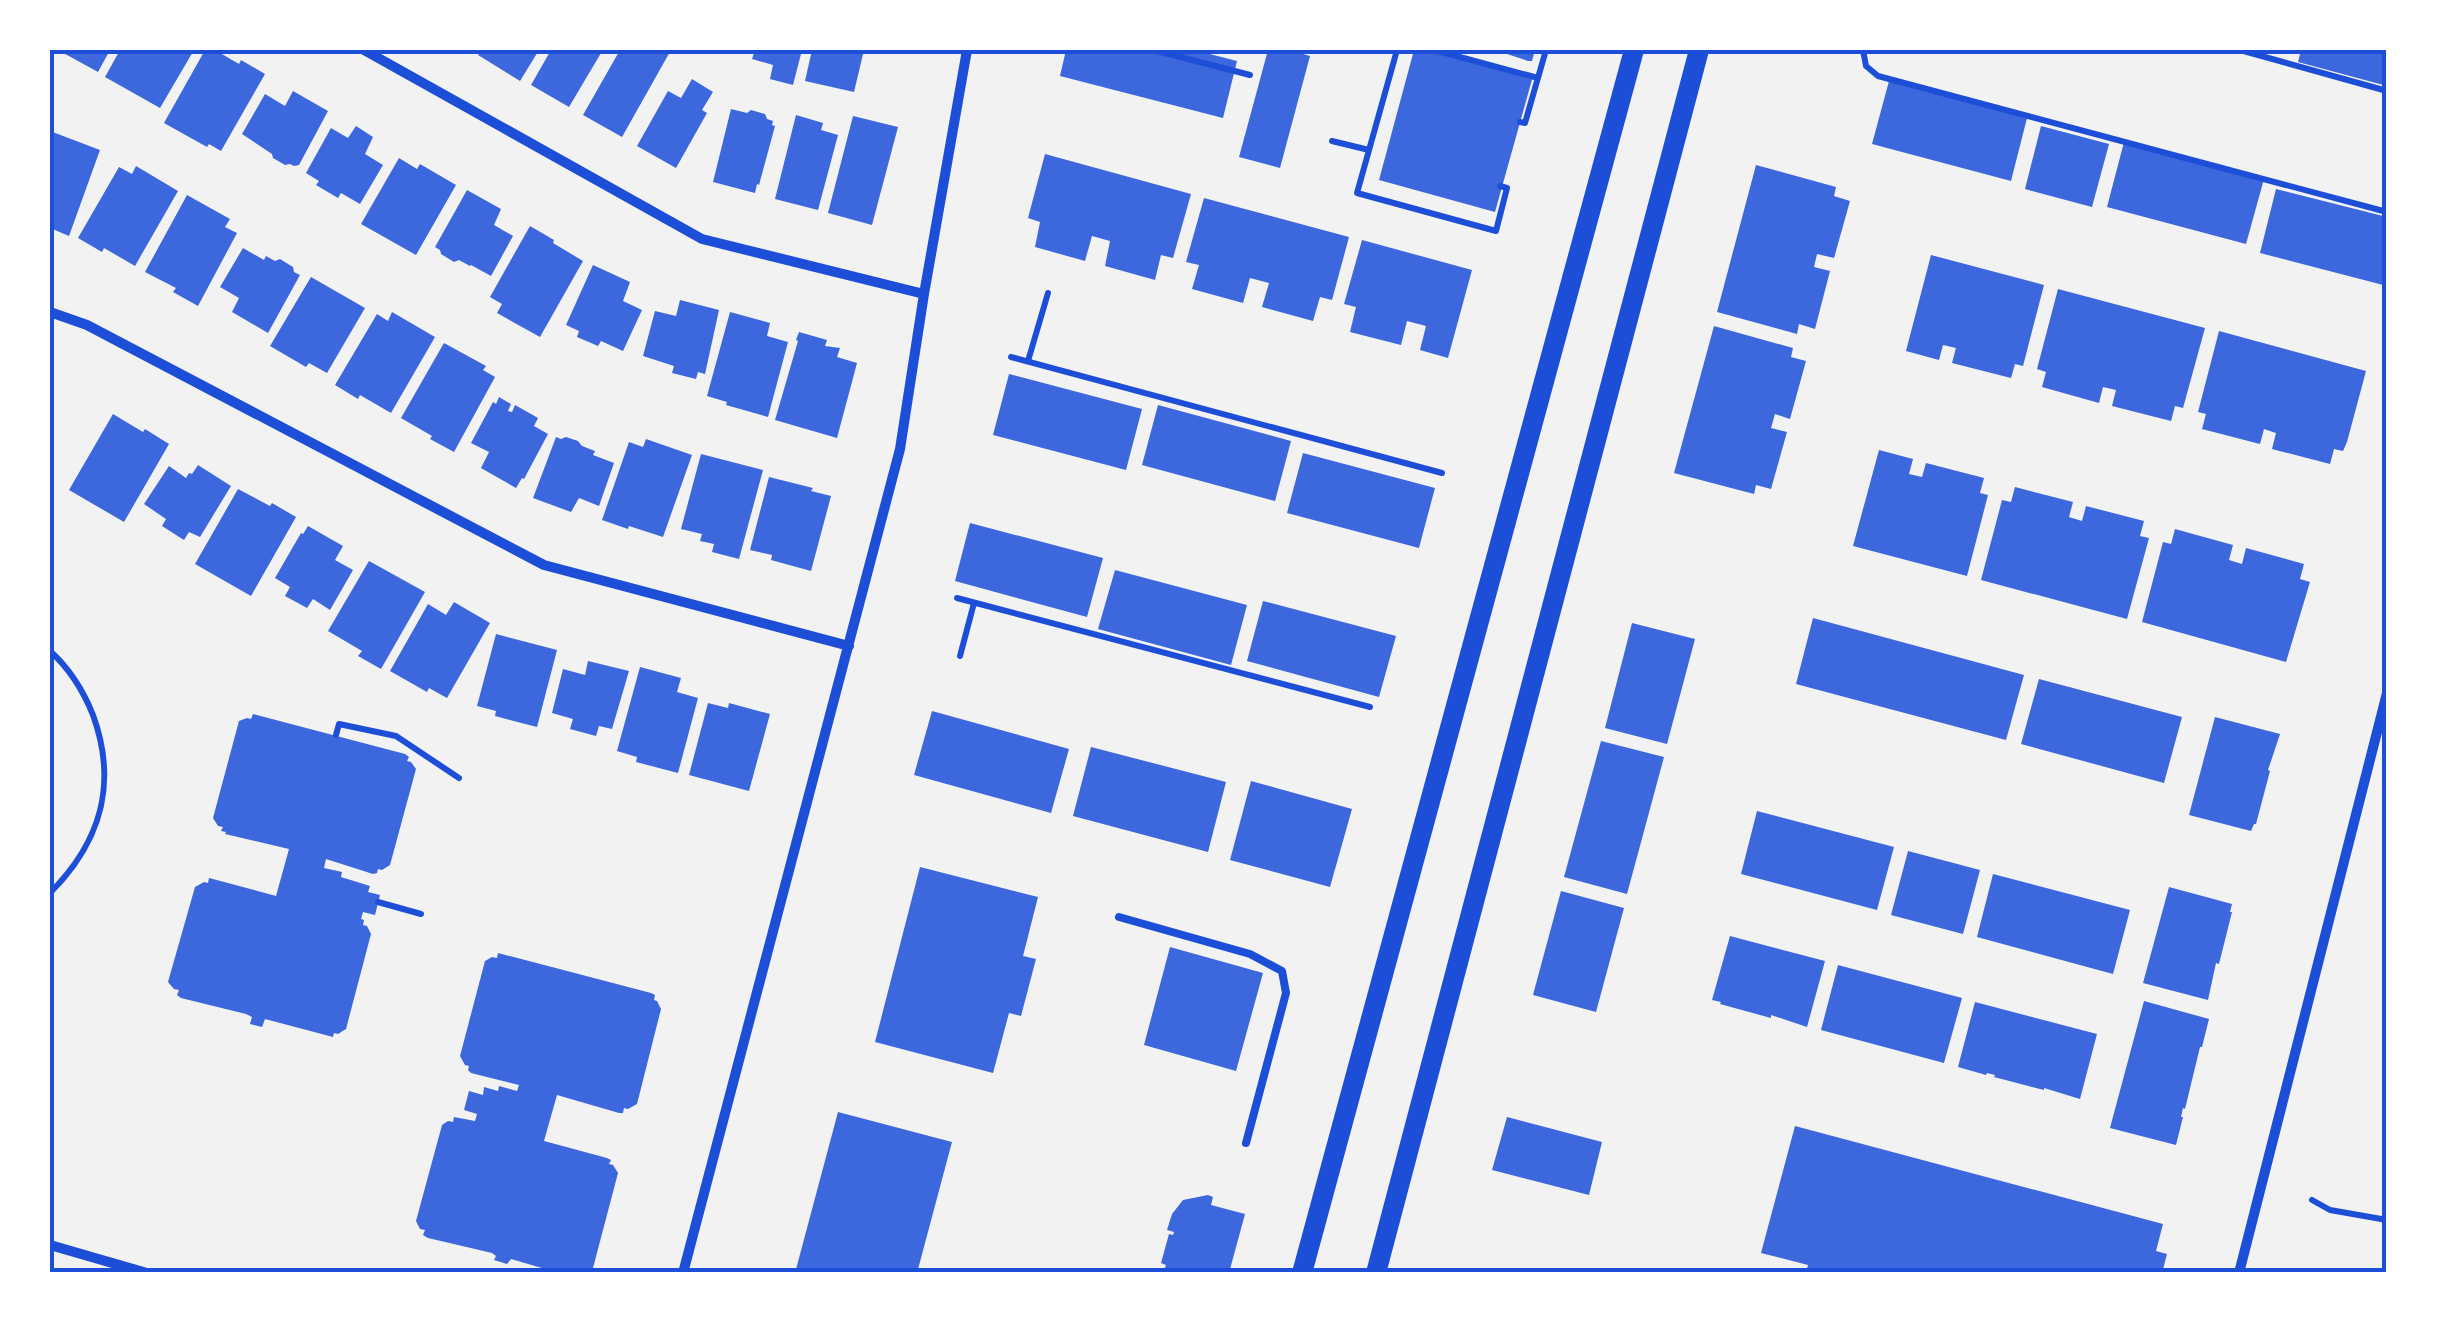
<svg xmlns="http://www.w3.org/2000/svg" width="2437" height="1323" font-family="Ubuntu,sans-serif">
	<rect width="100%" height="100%" fill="#f2f2f2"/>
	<path fill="#3d67dc" d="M58,50H110L98,72Z
		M120,50H194L160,108L105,77Z
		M205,50H215L239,64L241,60L265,74L221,151L209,144L207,147L164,123Z
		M481,50H539L520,81L478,55Z
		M551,50H596L601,53L569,107L531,85Z
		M620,50H671L622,137L583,115Z
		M755,50H802L793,85L770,79L773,65L752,59Z
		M812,50H864L854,92L805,81Z
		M1066,50H1194L1237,61L1223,118L1060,76Z
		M1268,50H1289L1310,56L1280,168L1239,157Z
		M1414,50H1440L1533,76L1495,212L1379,180Z
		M1495,50H1535L1532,61H1528Z
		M2301,50H2387V86L2298,62Z
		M692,79L713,92L702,110L707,113L676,168L637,146L668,91L681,98Z
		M1889,81L2027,118L2011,181L1872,144Z
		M293,91L328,111L299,165L294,166L290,164L285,165L273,158L272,154L242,134L265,94L285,106Z
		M731,109L747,113L751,110L765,114L767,119L773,121L772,125L775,126L759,185L757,184L755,193L713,182Z
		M796,115L823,123L821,130L838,135L818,210L775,199Z
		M853,116L898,127L872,225L828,213Z
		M356,126L373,137L365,154L383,165L360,204L341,193L338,198L316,185L319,181L306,173L331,128L348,138Z
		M2041,126L2109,144L2092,207L2025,189Z
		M50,131L100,150L69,236L50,228Z
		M2124,142L2264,179L2246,244L2107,207Z
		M1045,154L1191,194L1173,258L1161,255L1155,280L1105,266L1110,241L1092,236L1085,261L1035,247L1040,222L1028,218Z
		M399,158L417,169L420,164L456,185L416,255L361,224Z
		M1756,165L1836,187L1834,196L1850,201L1834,258L1817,254L1814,267L1830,271L1815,329L1799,324L1797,334L1717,312Z
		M136,166L178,191L135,266L104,248L102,252L78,238L119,167L132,174Z
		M2276,189L2387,217V286L2260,253Z
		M467,190L501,209L494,225L513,236L491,276L471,265L470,266L459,260L454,262L441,254L440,250L435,247Z
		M187,195L230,219L225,227L237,233L198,306L173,292L176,288L145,272Z
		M1204,198L1349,237L1332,300L1320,297L1313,321L1262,307L1269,283L1250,278L1243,303L1192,289L1199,265L1186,262Z
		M530,226L554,240L553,243L583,261L540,337L497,313L502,304L490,297Z
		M1362,240L1472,270L1448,358L1420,350L1426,326L1407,321L1401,345L1350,332L1356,307L1344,304Z
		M243,248L264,260L266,256L275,261L280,259L293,267L294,272L300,275L268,333L232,312L239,298L220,287Z
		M1931,255L2044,285L2023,366L2015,364L2011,378L1952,363L1956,348L1943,345L1939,360L1906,351Z
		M593,265L630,282L623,301L642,310L623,351L601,341L598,346L577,337L579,331L566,325Z
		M311,277L365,308L327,373L309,363L306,367L270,346Z
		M2058,289L2205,328L2183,408L2175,406L2171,421L2112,406L2116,390L2103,387L2099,403L2042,387L2046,372L2037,369Z
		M680,300L719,310L705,374L698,372L696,379L672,373L674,366L643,356L655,311L676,316Z
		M392,312L435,337L391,413L360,395L358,399L335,385L377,314L388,321Z
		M730,312L770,323L767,336L788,342L768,417L726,405L727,402L707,396Z
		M1714,326L1793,348L1791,357L1806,361L1790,419L1775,414L1771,428L1787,432L1771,489L1756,485L1754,494L1674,473Z
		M2219,331L2366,371L2347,442L2343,451L2334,449L2330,464L2272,449L2276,433L2264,429L2260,444L2202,429L2206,414L2198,412Z
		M799,332L827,340L825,346L840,348L837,357L857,363L837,438L775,420L798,341L796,340Z
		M444,343L486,366L483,370L495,377L454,452L430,439L432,436L401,418Z
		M1009,374L1142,409L1126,470L993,435Z
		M499,397L511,404L508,411L512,412L515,405L538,418L534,426L548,434L524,479L522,478L516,488L481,468L489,452L471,443L493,402L496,404Z
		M1158,405L1291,441L1275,501L1142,465Z
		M113,414L143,432L145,429L169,444L124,522L69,490Z
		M556,437L561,439L566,437L578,441L582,446L595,451L593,455L614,463L599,506L579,498L571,512L533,498Z
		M646,439L692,455L663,537L629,526L628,529L602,520L629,442L643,447Z
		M1879,450L1913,459L1909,474L1922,477L1926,463L1984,478L1980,493L1988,495L1967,576L1853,546Z
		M1303,453L1435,488L1419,548L1287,513Z
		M701,454L763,470L739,559L712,552L714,544L700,541L702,534L681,529Z
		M198,465L231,486L200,537L189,532L184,540L162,526L166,519L144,504L169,466L186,478L189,473L192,474Z
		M769,477L813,488L811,491L831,496L811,571L771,560L772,555L750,550Z
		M2015,487L2073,502L2069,517L2082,521L2086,506L2144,521L2140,536L2149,538L2127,619L1981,580L2002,500L2011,502Z
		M238,489L270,506L272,503L296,517L251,596L195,564Z
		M970,523L1103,558L1087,617L955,581Z
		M308,526L343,546L335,560L353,570L330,610L313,599L307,608L285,596L290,587L275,578L301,533L303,534Z
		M2175,529L2233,545L2229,560L2242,564L2246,548L2304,564L2300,579L2310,582L2286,662L2142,622L2163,542L2171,544Z
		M369,561L425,592L381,669L358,656L362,651L328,631Z
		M1115,570L1247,605L1231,665L1098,629Z
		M1263,601L1396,636L1379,697L1247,661Z
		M454,602L490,623L447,698L429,688L427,692L390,671L428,604L446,615Z
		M1813,618L2024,675L2006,740L1796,684Z
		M1632,623L1695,639L1667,744L1605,728Z
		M496,634L557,650L537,727L495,716L496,711L477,706Z
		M588,661L629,671L612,729L599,726L596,736L570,729L573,719L552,713L563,669L585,675Z
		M640,667L681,678L677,692L698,698L678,773L636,762L637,757L617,751Z
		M2039,679L2182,717L2164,783L2021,744Z
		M708,703L728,708L729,703L770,714L749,791L689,775Z
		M932,711L1069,749L1051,813L914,775Z
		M253,714L405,754L409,757L407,761L411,762L416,769L390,865L382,870L378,869L377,873L373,874L326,859L324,868L342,872L341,877L370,886L368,892L380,895L375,915L363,912L361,919L364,920L363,925L367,926L371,934L346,1029L338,1034L334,1033L333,1037L265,1019L262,1027L250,1024L252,1017L246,1014L181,998L177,995L179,990L174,989L168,982L195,887L204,882L208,883L209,878L213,879L276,896L289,849L225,834L226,832L221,831L223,827L218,826L213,818L239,721L247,718L251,719Z
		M2215,717L2280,734L2268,770L2270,771L2256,824H2254L2251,831L2189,815Z
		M1601,741L1664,757L1627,894L1564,877Z
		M1091,747L1226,782L1208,852L1073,816Z
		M1251,781L1352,809L1330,887L1230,860Z
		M1757,811L1894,847L1877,910L1741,874Z
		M1908,851L1980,870L1963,934L1891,915Z
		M920,867L1038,897L1023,956L1036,959L1021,1016L1009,1013L993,1073L875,1042Z
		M1993,874L2130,910L2113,974L1977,937Z
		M2169,887L2232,904L2230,912H2232L2219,964L2216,963L2208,1000L2143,983Z
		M1561,891L1624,908L1596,1012L1533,995Z
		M1730,936L1825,961L1807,1027L1771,1015V1018L1720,1004L1721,1002L1712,1000Z
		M1170,947L1263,973L1236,1071L1144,1045Z
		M498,953L651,993L655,995L654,1000L657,1001L661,1009L637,1104L628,1109L624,1108L623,1113H619L557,1095L544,1141L607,1158L611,1160L609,1164L613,1165L618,1173L593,1268L585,1273H559L511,1259L507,1264L494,1260L496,1256L492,1253L428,1238L423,1235L425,1230L420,1229L416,1221L442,1125L448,1121L453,1122L454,1117L475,1121L477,1114L464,1110L469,1091L483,1095L484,1087L498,1091L499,1086L517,1091L519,1085L471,1073L468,1070L469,1066L465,1065L460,1056L485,961L492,957L497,958Z
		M1838,965L1962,998L1944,1063L1821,1030Z
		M2144,1001L2209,1019L2202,1047H2200L2185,1109L2183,1108L2181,1117H2183L2176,1145L2110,1128Z
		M1975,1002L2097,1034L2080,1099L2044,1088V1090L1994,1077L1995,1075L1987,1073L1986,1075L1958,1067Z
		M838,1112L952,1142L917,1273H795Z
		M1507,1117L1602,1142L1589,1195L1492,1170Z
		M1795,1126L2163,1224L2156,1251L2167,1254L2162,1273H1806L1808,1265L1761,1253Z
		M1208,1195L1213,1197L1211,1205L1245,1214L1229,1273H1163L1166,1265L1161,1263L1169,1234L1173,1235L1174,1232L1167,1230L1172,1214L1183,1200Z"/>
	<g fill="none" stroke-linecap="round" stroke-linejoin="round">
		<path stroke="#1d4ed8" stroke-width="6" d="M1153,50L1250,75
			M1397,50L1357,193L1496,231L1507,188L1500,186
			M1434,50L1538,78
			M1863,50L1866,66L1878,76L2387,212
			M2240,50L2387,91
			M1520,122L1525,123L1546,50
			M1332,141L1369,150
			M1011,357L1442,473
			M1028,361L1048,293
			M957,598L1370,707
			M50,651C70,669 83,690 93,715C118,784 101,842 50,893
			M960,656L974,603
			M336,735L339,724L396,736L459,778
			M378,902L421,914
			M2312,1200L2330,1210L2387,1220"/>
		<path stroke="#1d4ed8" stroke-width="8" d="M1119,917L1250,954L1282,971L1286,993L1246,1143"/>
		<path stroke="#1d4ed8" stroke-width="10" d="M364,50L702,239L924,294
			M50,312L87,325L544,565L849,646
			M50,1245L147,1273
			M683,1273L900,449L924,294L967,50
			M2239,1273L2387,693"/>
		<path stroke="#1d4ed8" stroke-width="20" d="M1302,1273L1634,50
			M1376,1273L1699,50"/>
	</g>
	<rect width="2437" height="1323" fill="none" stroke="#ffffff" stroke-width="105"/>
	<rect x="52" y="52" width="2332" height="1218" fill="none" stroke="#1d4ed8" stroke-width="4"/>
</svg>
